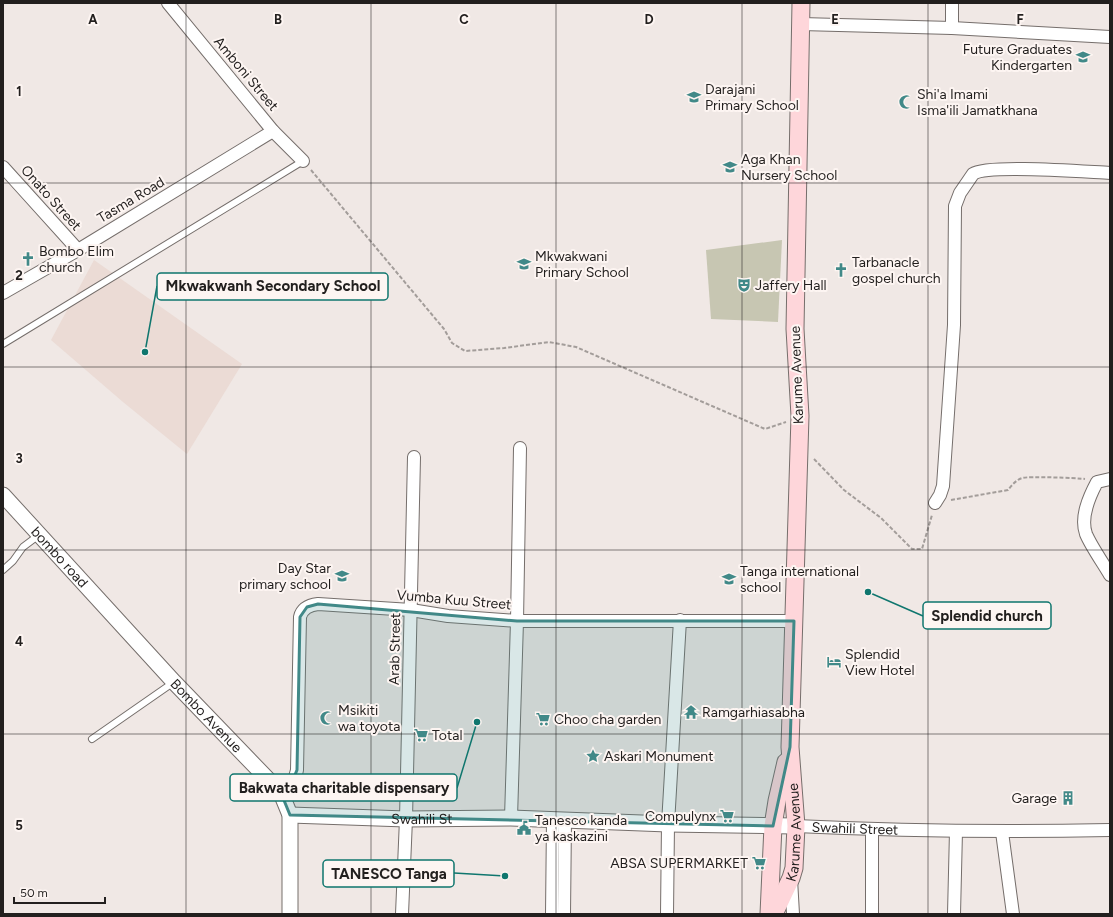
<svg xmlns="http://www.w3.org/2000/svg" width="1113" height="917" font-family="Figtree,sans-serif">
	<rect width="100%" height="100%" fill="#f0e8e5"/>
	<path fill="#ebdbd5" d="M94,260L242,364L187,454L123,402L51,340Z"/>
	<path fill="#c7c6b2" d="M782,240L778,322L711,319L706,250Z"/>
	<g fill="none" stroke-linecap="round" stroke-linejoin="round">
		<defs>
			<path id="service" d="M3,344L303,161
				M3,570L13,561L23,547L39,535
				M92,739L174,682"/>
			<g id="minor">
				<path d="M168,3L273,131L303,161"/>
				<path d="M952,3V28"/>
				<path d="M801,24L952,28L1110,37"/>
				<path d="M3,167L78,250"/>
				<path d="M3,293L78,250L273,131"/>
				<path d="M1110,479L1097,482C1089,497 1080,517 1086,534C1091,546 1103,563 1110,575"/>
				<path d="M935,503L940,495L943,486L954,325L955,206L960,193L973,174C987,164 1087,172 1110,173"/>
				<path d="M281,793C290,787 295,781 297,770L300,617C302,608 310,605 318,604L411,610L448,616L517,621H794"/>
				<path d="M511,818L517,621L520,448"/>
				<path id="s1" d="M796,826C901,831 1005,832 1110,830"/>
				<path d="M872,830V914"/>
				<path d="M1002,832L1013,914"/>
				<path d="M791,879L793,914"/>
				<path d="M402,914L406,819L414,457"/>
				<path d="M552,914L553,819"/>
				<path d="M564,914L565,820"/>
				<path d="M667,914L668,824L680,620"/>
				<path d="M954,914L956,831"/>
			</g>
			<g id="tertiary">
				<path id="s2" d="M3,495L174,682L281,793L290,815V914"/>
				<path id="s3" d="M290,815L406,819L511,818L668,824L796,826"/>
			</g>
			<g id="secondary">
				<path d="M769,914L773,826L777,801L786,762"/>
				<path id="s4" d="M774,914L791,878L794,868L796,826L790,747L800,416L795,329L801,3"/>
			</g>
		</defs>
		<use href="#service" stroke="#756e6b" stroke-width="8"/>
		<use href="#minor" stroke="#756e6b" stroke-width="14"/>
		<use href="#tertiary" stroke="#756e6b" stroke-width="17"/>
		<use href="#secondary" stroke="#756e6b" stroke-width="19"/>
		<path stroke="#a39d9a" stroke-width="2" stroke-dasharray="4 2" stroke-linecap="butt" d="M311,170L444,329L452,343L465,351L504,348L549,342L576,347L765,429L786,422
			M814,459L844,490L881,518L912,549H922L932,515
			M951,500L1008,490C1012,485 1016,480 1022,478C1029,476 1077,478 1085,479"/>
		<use href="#service" stroke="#fff" stroke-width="6"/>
		<use href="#minor" stroke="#fff" stroke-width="12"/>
		<use href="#tertiary" stroke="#fff" stroke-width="15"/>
		<use href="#secondary" stroke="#fed6da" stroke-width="17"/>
	</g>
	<path fill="#418988" fill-opacity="0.2" stroke="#418988" stroke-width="3" stroke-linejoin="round" d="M318,604L517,621H794L790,747L773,826L290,815L281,793L290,787L297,770L300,617L307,607Z"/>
	<path fill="none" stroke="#221f1e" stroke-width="1" stroke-opacity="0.55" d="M186,3V914M371,3V914M556,3V914M742,3V914M928,3V914M3,183H1110M3,367H1110M3,550H1110M3,734H1110"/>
	<defs>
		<symbol id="school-bare" viewBox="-9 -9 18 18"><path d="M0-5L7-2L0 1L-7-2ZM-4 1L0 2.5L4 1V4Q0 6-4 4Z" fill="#418988" stroke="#fdf5f2" stroke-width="2.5" paint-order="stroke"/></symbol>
		<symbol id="mosque-bare" viewBox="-9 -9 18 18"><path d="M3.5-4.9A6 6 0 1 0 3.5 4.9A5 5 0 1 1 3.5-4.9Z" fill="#418988" stroke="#fdf5f2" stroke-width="2.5" paint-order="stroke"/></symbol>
		<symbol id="church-bare" viewBox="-9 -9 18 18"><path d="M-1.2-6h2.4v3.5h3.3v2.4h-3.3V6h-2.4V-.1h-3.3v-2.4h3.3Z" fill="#418988" stroke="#fdf5f2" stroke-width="2.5" paint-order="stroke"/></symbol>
		<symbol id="theatre-bare" viewBox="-9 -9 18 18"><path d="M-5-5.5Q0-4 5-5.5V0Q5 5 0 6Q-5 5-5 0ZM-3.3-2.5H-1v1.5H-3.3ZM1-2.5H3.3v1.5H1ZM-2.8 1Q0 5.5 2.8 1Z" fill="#418988" stroke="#fdf5f2" stroke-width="2.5" paint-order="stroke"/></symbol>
		<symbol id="hotel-bare" viewBox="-9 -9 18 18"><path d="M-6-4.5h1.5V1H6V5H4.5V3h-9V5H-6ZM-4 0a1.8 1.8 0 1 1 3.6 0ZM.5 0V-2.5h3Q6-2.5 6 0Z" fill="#418988" stroke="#fdf5f2" stroke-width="2.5" paint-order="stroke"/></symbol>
		<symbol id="temple-bare" viewBox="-9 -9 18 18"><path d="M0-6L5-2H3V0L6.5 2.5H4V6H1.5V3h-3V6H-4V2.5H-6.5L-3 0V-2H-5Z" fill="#418988" stroke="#fdf5f2" stroke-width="2.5" paint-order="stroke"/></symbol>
		<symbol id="supermarket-bare" viewBox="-9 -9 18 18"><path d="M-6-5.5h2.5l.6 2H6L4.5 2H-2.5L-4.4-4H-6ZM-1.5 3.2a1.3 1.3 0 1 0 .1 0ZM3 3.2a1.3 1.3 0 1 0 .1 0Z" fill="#418988" stroke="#fdf5f2" stroke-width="2.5" paint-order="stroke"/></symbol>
		<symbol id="sight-bare" viewBox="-9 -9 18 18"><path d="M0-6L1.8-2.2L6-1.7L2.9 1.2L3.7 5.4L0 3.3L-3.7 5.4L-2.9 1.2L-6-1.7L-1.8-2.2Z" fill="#418988" stroke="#fdf5f2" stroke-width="2.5" paint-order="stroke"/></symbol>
		<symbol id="building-bare" viewBox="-9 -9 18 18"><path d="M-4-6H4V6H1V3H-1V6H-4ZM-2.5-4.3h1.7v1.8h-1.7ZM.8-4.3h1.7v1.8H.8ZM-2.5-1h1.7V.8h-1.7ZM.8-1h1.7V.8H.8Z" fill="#418988" stroke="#fdf5f2" stroke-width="2.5" paint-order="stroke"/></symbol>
		<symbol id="civic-bare" viewBox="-9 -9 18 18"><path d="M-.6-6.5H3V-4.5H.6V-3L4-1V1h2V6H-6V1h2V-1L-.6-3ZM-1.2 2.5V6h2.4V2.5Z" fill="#418988" stroke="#fdf5f2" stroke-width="2.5" paint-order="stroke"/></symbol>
	</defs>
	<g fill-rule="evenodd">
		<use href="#school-bare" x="1073" y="47" width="20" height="20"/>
		<use href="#school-bare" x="684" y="87" width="20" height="20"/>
		<use href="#mosque-bare" x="896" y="92" width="20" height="20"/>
		<use href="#school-bare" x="720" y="157" width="20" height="20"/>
		<use href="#church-bare" x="18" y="249" width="20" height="20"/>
		<use href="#school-bare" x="514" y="254" width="20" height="20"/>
		<use href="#church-bare" x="831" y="260" width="20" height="20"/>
		<use href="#theatre-bare" x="734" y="275" width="20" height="20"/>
		<use href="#school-bare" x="332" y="566" width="20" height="20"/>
		<use href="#school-bare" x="719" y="569" width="20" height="20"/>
		<use href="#hotel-bare" x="824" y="652" width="20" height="20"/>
		<use href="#temple-bare" x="681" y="702" width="20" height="20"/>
		<use href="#mosque-bare" x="317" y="708" width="20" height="20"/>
		<use href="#supermarket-bare" x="533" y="709" width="20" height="20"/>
		<use href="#supermarket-bare" x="411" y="725" width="20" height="20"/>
		<use href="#sight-bare" x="583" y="746" width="20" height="20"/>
		<use href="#building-bare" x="1058" y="788" width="20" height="20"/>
		<use href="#supermarket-bare" x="717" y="806" width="20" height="20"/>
		<use href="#civic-bare" x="514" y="818" width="20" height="20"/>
		<use href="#supermarket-bare" x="749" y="853" width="20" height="20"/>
	</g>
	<g text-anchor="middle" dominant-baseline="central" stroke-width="4" stroke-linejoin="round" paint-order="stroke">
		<g font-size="14" fill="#221f1e" stroke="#fdf5f2" text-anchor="start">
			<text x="1072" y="49" text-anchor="end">Future Graduates<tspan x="1072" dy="16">Kindergarten</tspan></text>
			<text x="705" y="89">Darajani<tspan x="705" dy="16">Primary School</tspan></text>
			<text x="917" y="94">Shi'a Imami<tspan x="917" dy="16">Isma'ili Jamatkhana</tspan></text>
			<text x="741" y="159">Aga Khan<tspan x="741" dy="16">Nursery School</tspan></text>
			<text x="39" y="251">Bombo Elim<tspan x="39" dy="16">church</tspan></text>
			<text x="535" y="256">Mkwakwani<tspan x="535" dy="16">Primary School</tspan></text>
			<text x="852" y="262">Tarbanacle<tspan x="852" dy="16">gospel church</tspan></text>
			<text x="755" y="285">Jaffery Hall</text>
			<text x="331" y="568" text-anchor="end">Day Star<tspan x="331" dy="16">primary school</tspan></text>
			<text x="740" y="571">Tanga international<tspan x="740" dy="16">school</tspan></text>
			<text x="845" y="654">Splendid<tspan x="845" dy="16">View Hotel</tspan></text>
			<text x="338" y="710">Msikiti<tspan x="338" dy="16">wa toyota</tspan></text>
			<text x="702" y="712">Ramgarhiasabha</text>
			<text x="554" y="719">Choo cha garden</text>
			<text x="432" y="735">Total</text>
			<text x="604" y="756">Askari Monument</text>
			<text x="1057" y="798" text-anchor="end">Garage</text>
			<text x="716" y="816" text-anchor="end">Compulynx</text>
			<text x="535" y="820">Tanesco kanda<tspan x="535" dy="16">ya kaskazini</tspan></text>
			<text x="748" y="863" text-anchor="end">ABSA SUPERMARKET</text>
		</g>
		<g font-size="14" fill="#221f1e" stroke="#fdf5f2">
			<text transform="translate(246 74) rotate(50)">Amboni Street</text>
			<text transform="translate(51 198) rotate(48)">Onato Street</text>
			<text transform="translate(131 200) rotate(-31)">Tasma Road</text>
			<text transform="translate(797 375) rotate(-92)">Karume Avenue</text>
			<text stroke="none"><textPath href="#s2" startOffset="84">bombo road</textPath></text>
			<text transform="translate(454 600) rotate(5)">Vumba Kuu Street</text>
			<text transform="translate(395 649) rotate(-89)">Arab Street</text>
			<text stroke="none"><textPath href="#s2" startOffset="300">Bombo Avenue</textPath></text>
			<text stroke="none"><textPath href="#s3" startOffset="132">Swahili St</textPath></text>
			<text stroke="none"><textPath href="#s1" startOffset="59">Swahili Street</textPath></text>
			<text stroke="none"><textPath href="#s4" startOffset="86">Karume Avenue</textPath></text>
		</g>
	</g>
	<g font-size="13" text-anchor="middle" font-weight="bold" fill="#221f1e" stroke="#fdf5f2" stroke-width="4" stroke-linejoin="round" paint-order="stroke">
		<text x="93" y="24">A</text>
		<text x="278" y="24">B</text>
		<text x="464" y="24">C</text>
		<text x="649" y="24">D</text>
		<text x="835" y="24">E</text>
		<text x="1020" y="24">F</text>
		<text x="19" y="96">1</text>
		<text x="19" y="280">2</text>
		<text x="19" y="463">3</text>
		<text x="19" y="646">4</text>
		<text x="19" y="830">5</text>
	</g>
	<path fill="none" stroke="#0f766e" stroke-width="1.5" d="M145 352L157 286M868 592L923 616M477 722L457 788M505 876L454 873"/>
	<g fill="#0f766e" stroke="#fdf5f2" stroke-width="1.5">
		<circle cx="145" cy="352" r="4"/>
		<circle cx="868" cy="592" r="4"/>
		<circle cx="477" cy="722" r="4"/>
		<circle cx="505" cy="876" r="4"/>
	</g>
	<g fill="#fdf5f2" stroke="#0f766e" stroke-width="1.5">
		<rect x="157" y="273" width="231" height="27" rx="4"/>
		<rect x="923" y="602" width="128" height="27" rx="4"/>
		<rect x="230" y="774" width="227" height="27" rx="4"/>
		<rect x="323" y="860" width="131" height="27" rx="4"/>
	</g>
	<g font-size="15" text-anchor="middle" font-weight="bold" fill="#221f1e">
		<text x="273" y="291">Mkwakwanh Secondary School</text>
		<text x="987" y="621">Splendid church</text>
		<text x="344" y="793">Bakwata charitable dispensary</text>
		<text x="389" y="879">TANESCO Tanga</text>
	</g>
	<rect width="1113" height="917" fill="none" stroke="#221f1e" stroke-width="8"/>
	<path d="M14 897v6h91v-6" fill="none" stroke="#221f1e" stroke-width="2"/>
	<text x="20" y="897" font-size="12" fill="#221f1e" stroke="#fdf5f2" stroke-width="3" paint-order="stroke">50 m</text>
</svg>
